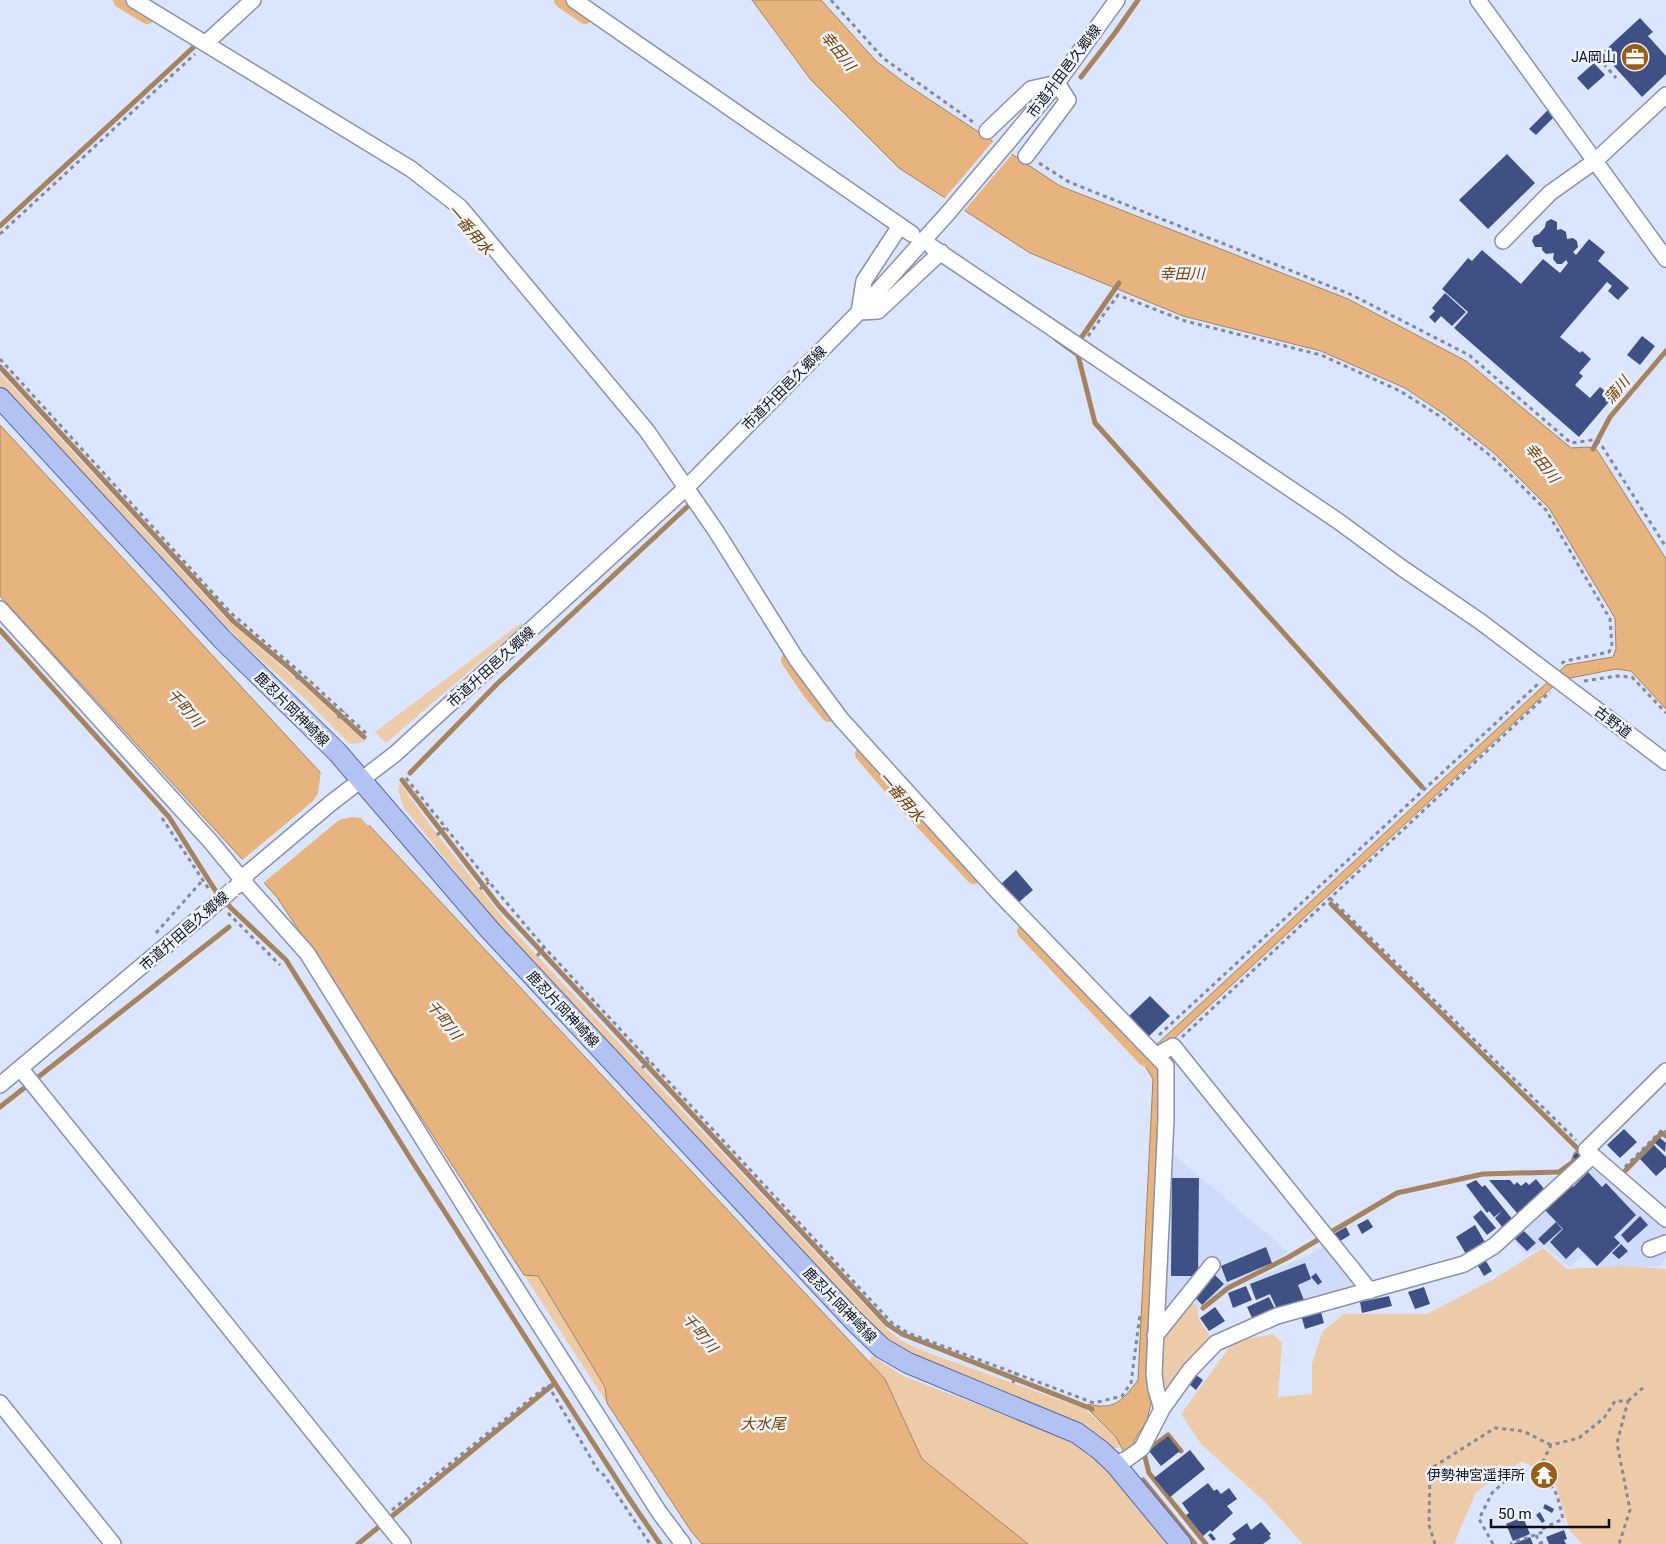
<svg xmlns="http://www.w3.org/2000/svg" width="1666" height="1544" font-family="Roboto,'Noto Sans JP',sans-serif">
	<rect width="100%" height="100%" fill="#dce5fe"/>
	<path fill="#cfdbfb" d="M1172,1153L1288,1252L1227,1286L1198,1308L1190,1300L1159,1337Z
		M1588,1165L1666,1227V1258L1659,1266L1598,1268L1583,1255L1570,1267L1544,1246L1527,1255L1512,1240Z
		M1328,1244L1362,1287L1277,1311L1270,1296L1256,1301L1247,1282L1307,1256Z"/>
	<path fill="#edcaa8" d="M0,373L227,620L296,679L365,742L350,744L303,697L244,645L0,389Z
		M521,623L523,625L386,743L375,732Z
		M400,783L436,833L512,929L888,1330L900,1340L923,1351L1085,1409L1116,1437L1120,1448H1112L1069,1418L915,1359L887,1343L507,935L403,807L398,788Z
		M1543,1248L1567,1269L1628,1266L1666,1269V1544H1582L1570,1531L1553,1478L1522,1461L1476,1492L1454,1544H1303L1265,1502L1201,1444L1181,1414L1234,1341L1273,1334L1282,1343L1278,1397L1312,1394V1364L1322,1332L1344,1314H1427L1494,1279Z
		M524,1275L538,1276L605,1387L607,1403Z
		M1189,1299L1198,1308V1318L1213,1341L1168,1394L1160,1393L1159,1337Z
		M872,1356L903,1376L1055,1434L1080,1447L1114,1472L1172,1544H1028L922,1459L885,1379L869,1362Z"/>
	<path fill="#e7b480" stroke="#a58260" d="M752,0H821L876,61L906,84L1060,186L1348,299L1466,361L1571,448L1589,447L1597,450L1666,559V709L1631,671L1616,669L1560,680L1151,1060L1161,1075L1148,1389L1151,1403L1147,1420L1134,1441L1142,1453L1128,1460L1116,1437L1087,1408L1088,1404C1115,1411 1123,1400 1138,1380L1153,1079L1141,1059L1566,665L1613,657L1616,649L1615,618L1549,508L1494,453L1444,414L1405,388L1321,351L1183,316L1030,253L899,168L811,80Z
		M0,425L341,795L885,1379L922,1459L1028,1544H702L691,1531L607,1403L605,1387L538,1276L524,1275L277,897L0,596Z"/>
	<path fill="#dce5fe" d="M995,139L1014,152L963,212L943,200Z
		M321,770L370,824L368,826L361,818L351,817L339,820L262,884L241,861L312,802L318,794Z"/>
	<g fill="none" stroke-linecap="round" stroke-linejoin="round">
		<path stroke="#a58260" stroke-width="5" d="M1081,77L1115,33L1138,0
			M0,226L197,44
			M1081,338L1119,283
			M1056,339L1078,355L1095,423L1422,787
			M0,367L233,621L288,667L364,737
			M1593,449L1610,417L1666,351
			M0,630L169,817L215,890L231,908L286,960L412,1161L628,1497L660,1544
			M410,773L497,684L687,507
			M402,780L499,906L887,1324L902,1334L1092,1409
			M0,1107L229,927
			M1619,1173L1621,1175L1662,1133L1666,1136
			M1203,1308L1228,1288L1289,1257L1397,1193L1483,1174L1559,1172L1573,1162L1576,1154L1580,1151L1331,904
			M1181,1451L1168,1435L1144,1453L1149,1473L1206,1544
			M1143,1480L1195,1544
			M358,1544L555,1383"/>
		<path stroke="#e7b480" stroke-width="16" d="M121,0L147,16
			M562,0L585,16
			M789,660L810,691L829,714
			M863,754L911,809L974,876
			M1025,931L1146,1059"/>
	</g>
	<path fill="#3f5085" d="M1640,18L1653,32L1648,36L1666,56V74L1642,97L1602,53Z
		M1594,63L1605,75L1588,90L1577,78Z
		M1548,110L1554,117L1536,135L1529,129Z
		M1507,154L1535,183L1488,229L1459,200Z
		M1551,219L1557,222V230L1561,229L1566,232L1567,239L1573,238L1577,241L1578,247L1573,252L1576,255L1589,239L1605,252L1598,261L1629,288L1618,300L1608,291L1612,286L1607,282L1560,337L1580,353L1582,351L1591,359L1579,373L1583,376L1575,385L1590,398L1600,387L1613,397L1579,437L1454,328L1468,312L1442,289L1468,258L1472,261L1482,250L1521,284L1543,259L1560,273L1568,263L1566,260L1562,264H1557L1553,259L1554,253L1546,254L1542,250V247H1535L1532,241L1534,236L1539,234L1545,227L1546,222Z
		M1445,293L1466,312L1452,326L1441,316L1435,323L1429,317L1435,311L1432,308Z
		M1642,336L1655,346L1640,365L1627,355Z
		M1016,870L1033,890L1018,903L1001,884Z
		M1150,996L1170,1016L1148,1037L1129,1016Z
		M1624,1129L1637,1142L1620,1158L1607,1145Z
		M1660,1138L1666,1143L1665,1152L1655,1143Z
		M1654,1145L1666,1157V1167L1656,1176L1640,1159Z
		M1577,1153L1580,1157L1576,1160L1573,1156Z
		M1588,1172L1602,1187L1606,1183L1636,1215L1614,1237L1620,1243L1597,1266L1578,1247L1566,1259L1550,1242L1563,1229L1544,1209L1570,1183L1573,1187Z
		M1172,1178H1199L1198,1276H1171Z
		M1536,1179L1545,1190L1517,1213L1489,1180H1510L1514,1185L1517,1182L1521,1186L1526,1182L1529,1185Z
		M1476,1180L1482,1187L1485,1185L1513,1220L1503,1228L1495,1218L1502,1211L1494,1217L1489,1211L1487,1213L1466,1185Z
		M1481,1210L1496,1228L1487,1235L1473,1217Z
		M1640,1216L1648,1225L1628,1243L1621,1235Z
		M1368,1219L1373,1227L1362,1234L1357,1225Z
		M1556,1222L1562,1229L1544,1245L1538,1239Z
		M1475,1225L1485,1242L1466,1254L1456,1237Z
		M1346,1227L1350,1235L1337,1243L1332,1235Z
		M1524,1231L1536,1243L1527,1251L1515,1239Z
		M1621,1244L1628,1251L1619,1259L1612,1253Z
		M1266,1247L1272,1263L1227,1282L1221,1266Z
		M1486,1261L1492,1271L1484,1276L1478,1266Z
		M1305,1263L1311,1279L1298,1285L1304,1300L1277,1309L1270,1294L1256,1300L1250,1284Z
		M1316,1273L1322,1282L1318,1285L1311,1277Z
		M1215,1275L1224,1284L1202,1305L1194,1296Z
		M1246,1286L1252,1300L1233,1308L1228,1293Z
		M1424,1287L1430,1304L1415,1309L1408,1292Z
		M1389,1296L1392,1306L1362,1313L1360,1302Z
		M1269,1297L1276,1311L1253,1320L1247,1307Z
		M1215,1307L1225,1321L1209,1331L1200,1318Z
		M1314,1312L1315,1314L1321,1312L1324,1323L1305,1329L1301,1315Z
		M1196,1375L1203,1380L1196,1390L1189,1384Z
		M1168,1436L1180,1451L1161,1466L1149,1451Z
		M1190,1450L1205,1469L1170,1497L1154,1478Z
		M1208,1483L1214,1491L1217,1489L1221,1494L1229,1488L1237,1499L1227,1506L1233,1513L1212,1532L1210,1530L1203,1536L1186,1515L1189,1513L1182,1503Z
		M1545,1504L1554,1509L1552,1513L1543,1508Z
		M1540,1512L1545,1521L1542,1523L1536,1515Z
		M1523,1517L1530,1534L1513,1541L1506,1524Z
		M1261,1522L1271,1534L1269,1536L1271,1538L1263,1544H1229L1236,1539L1232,1534L1247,1523L1251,1530Z
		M1564,1530L1567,1539L1564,1540L1566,1544H1549L1546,1537Z
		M1211,1533L1216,1539L1213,1541L1208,1535Z
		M1530,1537L1533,1544H1513Z"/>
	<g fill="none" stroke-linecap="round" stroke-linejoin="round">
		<defs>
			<path id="minor" d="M134,0L411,169L460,207L647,431L716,531L797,660L841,719L998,892L1166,1066V1119L1154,1374L1156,1389L1162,1409
				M574,0L912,234
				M1478,0L1666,259
				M206,43L253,0
				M987,131L1031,89L1057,83
				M1009,141L1057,83L1117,0
				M1026,156L1068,100L1057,83
				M1503,241L1550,193L1595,161L1666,95
				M932,247L1338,521L1402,568L1481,622L1666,762
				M859,312L878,311L941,252
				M859,312L864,281L900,226
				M0,609L211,842L249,888L307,953L500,1263L659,1512L683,1544
				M237,886L243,881L248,873L331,803L395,754L687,487L859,312L948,213
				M1157,1055L1173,1046L1370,1291
				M20,1068L403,1544
				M1666,1071L1586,1150L1666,1219
				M0,1085L205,913
				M1650,1249L1666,1243
				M1155,1336L1212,1265
				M0,1403L113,1544
				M1115,1464L1127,1459L1142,1448L1162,1409L1190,1370L1216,1343L1277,1316L1464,1264L1494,1246L1592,1156"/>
			<path id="major" d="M0,398L222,639L338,753L489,929L853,1320L882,1348L908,1363L1077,1433L1100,1450L1115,1464L1181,1544"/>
		</defs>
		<use href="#minor" stroke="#8a92a9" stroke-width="18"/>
		<use href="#major" stroke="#5769a0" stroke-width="22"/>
		<path stroke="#838a9b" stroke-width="3" stroke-dasharray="4 4" stroke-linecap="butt" d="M831,0L883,58L976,124
			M1606,58L1602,62L1616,78
			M1039,163L1069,182L1352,295L1469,355L1571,443L1593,440L1600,443L1666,547
			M0,234L195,54
			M1088,336L1118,295L1185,321L1321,355L1400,391L1441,417L1492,457L1546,510L1610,619L1612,646L1609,652L1565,661L1561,664
			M0,359L231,613L301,673L368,735
			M296,679L301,673
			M1584,681L1617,676L1632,677L1666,713
			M338,718L344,711
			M406,778L489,882L544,947L892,1323L908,1333L1094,1403L1122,1396L1131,1383L1140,1314
			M162,818L210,891
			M437,835L445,828
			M480,889L489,882
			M1330,898L1576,1140
			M228,913L280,965
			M156,933L202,881
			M537,956L544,947
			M1159,1035L1539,683
			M1182,1037L1550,692
			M642,1068L649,1061
			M1625,1167L1663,1129L1666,1132
			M1013,1383L1016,1372
			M1628,1401L1645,1386
			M1543,1478C1538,1466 1546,1456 1551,1445L1579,1438L1604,1418L1615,1401H1628L1617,1443L1630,1510L1619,1544
			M392,1510L548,1385L599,1472L604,1475L650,1544
			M1536,1535L1540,1543L1544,1542L1545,1544
			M1435,1544L1429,1525L1430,1469L1495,1428L1523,1431L1551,1445
			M1493,1544L1479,1519L1492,1493L1512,1475L1527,1470C1556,1484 1556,1489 1563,1519L1542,1529L1543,1532L1510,1544"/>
		<use href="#minor" stroke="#fff" stroke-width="15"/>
		<use href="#major" stroke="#b2c2f2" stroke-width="20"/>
		<defs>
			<path id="minor-bridge" d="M948,213L1009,141
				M205,913L232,890"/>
		</defs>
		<use href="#minor-bridge" stroke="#8a92a9" stroke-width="18" stroke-linecap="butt"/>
		<use href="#minor-bridge" stroke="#fff" stroke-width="15"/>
	</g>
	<defs>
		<symbol id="office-disc" viewBox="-11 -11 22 22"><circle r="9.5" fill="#965e18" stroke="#eff3fd"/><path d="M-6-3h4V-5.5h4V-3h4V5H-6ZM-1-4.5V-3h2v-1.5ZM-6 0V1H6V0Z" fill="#fff"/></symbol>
		<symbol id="temple-disc" viewBox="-11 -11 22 22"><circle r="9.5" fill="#965e18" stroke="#eff3fd"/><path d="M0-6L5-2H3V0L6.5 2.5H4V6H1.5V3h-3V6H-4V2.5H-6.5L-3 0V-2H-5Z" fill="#fff"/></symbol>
	</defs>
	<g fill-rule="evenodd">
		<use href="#office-disc" x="1619" y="41" width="32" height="32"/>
		<use href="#temple-disc" x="1528" y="1459" width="32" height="32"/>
	</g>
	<g text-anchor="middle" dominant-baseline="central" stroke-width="5" stroke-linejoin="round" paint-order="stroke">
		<g font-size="14" fill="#0c0f17" stroke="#eff3fd" text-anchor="end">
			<text x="1616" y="57">JA岡山</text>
			<text x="1525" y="1475">伊勢神宮遥拝所</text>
		</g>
		<g font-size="14" fill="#0c0f17" stroke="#eff3fd">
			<text transform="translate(1064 71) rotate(-53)">市道升田邑久郷線</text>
			<text transform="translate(784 388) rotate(-45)">市道升田邑久郷線</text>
			<text transform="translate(491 667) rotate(-42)">市道升田邑久郷線</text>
			<text transform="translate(292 709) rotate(45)">鹿忍片岡神崎線</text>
			<text transform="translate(1613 722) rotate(37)">古野道</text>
			<text transform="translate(184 931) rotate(-41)">市道升田邑久郷線</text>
			<text transform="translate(563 1009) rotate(47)">鹿忍片岡神崎線</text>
			<text transform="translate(840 1305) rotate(46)">鹿忍片岡神崎線</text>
		</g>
		<g font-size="15" font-style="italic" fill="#714200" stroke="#eff3fd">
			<text transform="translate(838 51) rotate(51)">幸田川</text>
			<text transform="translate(470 230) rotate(49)">一番用水</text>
			<text x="1182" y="274">幸田川</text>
			<text transform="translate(1617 390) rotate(-50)">蒲川</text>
			<text transform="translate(1542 463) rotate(52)">幸田川</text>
			<text transform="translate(185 708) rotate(48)">千町川</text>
			<text transform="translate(901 797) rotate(49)">一番用水</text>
			<text transform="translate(444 1020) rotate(51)">千町川</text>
			<text transform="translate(700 1333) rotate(50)">千町川</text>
			<text x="763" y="1424">大水尾</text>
		</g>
	</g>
	<path d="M1491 1519v8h118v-8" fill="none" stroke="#0c0f17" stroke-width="2.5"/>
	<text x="1498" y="1519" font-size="15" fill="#0c0f17" stroke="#eff3fd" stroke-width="4" paint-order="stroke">50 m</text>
</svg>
